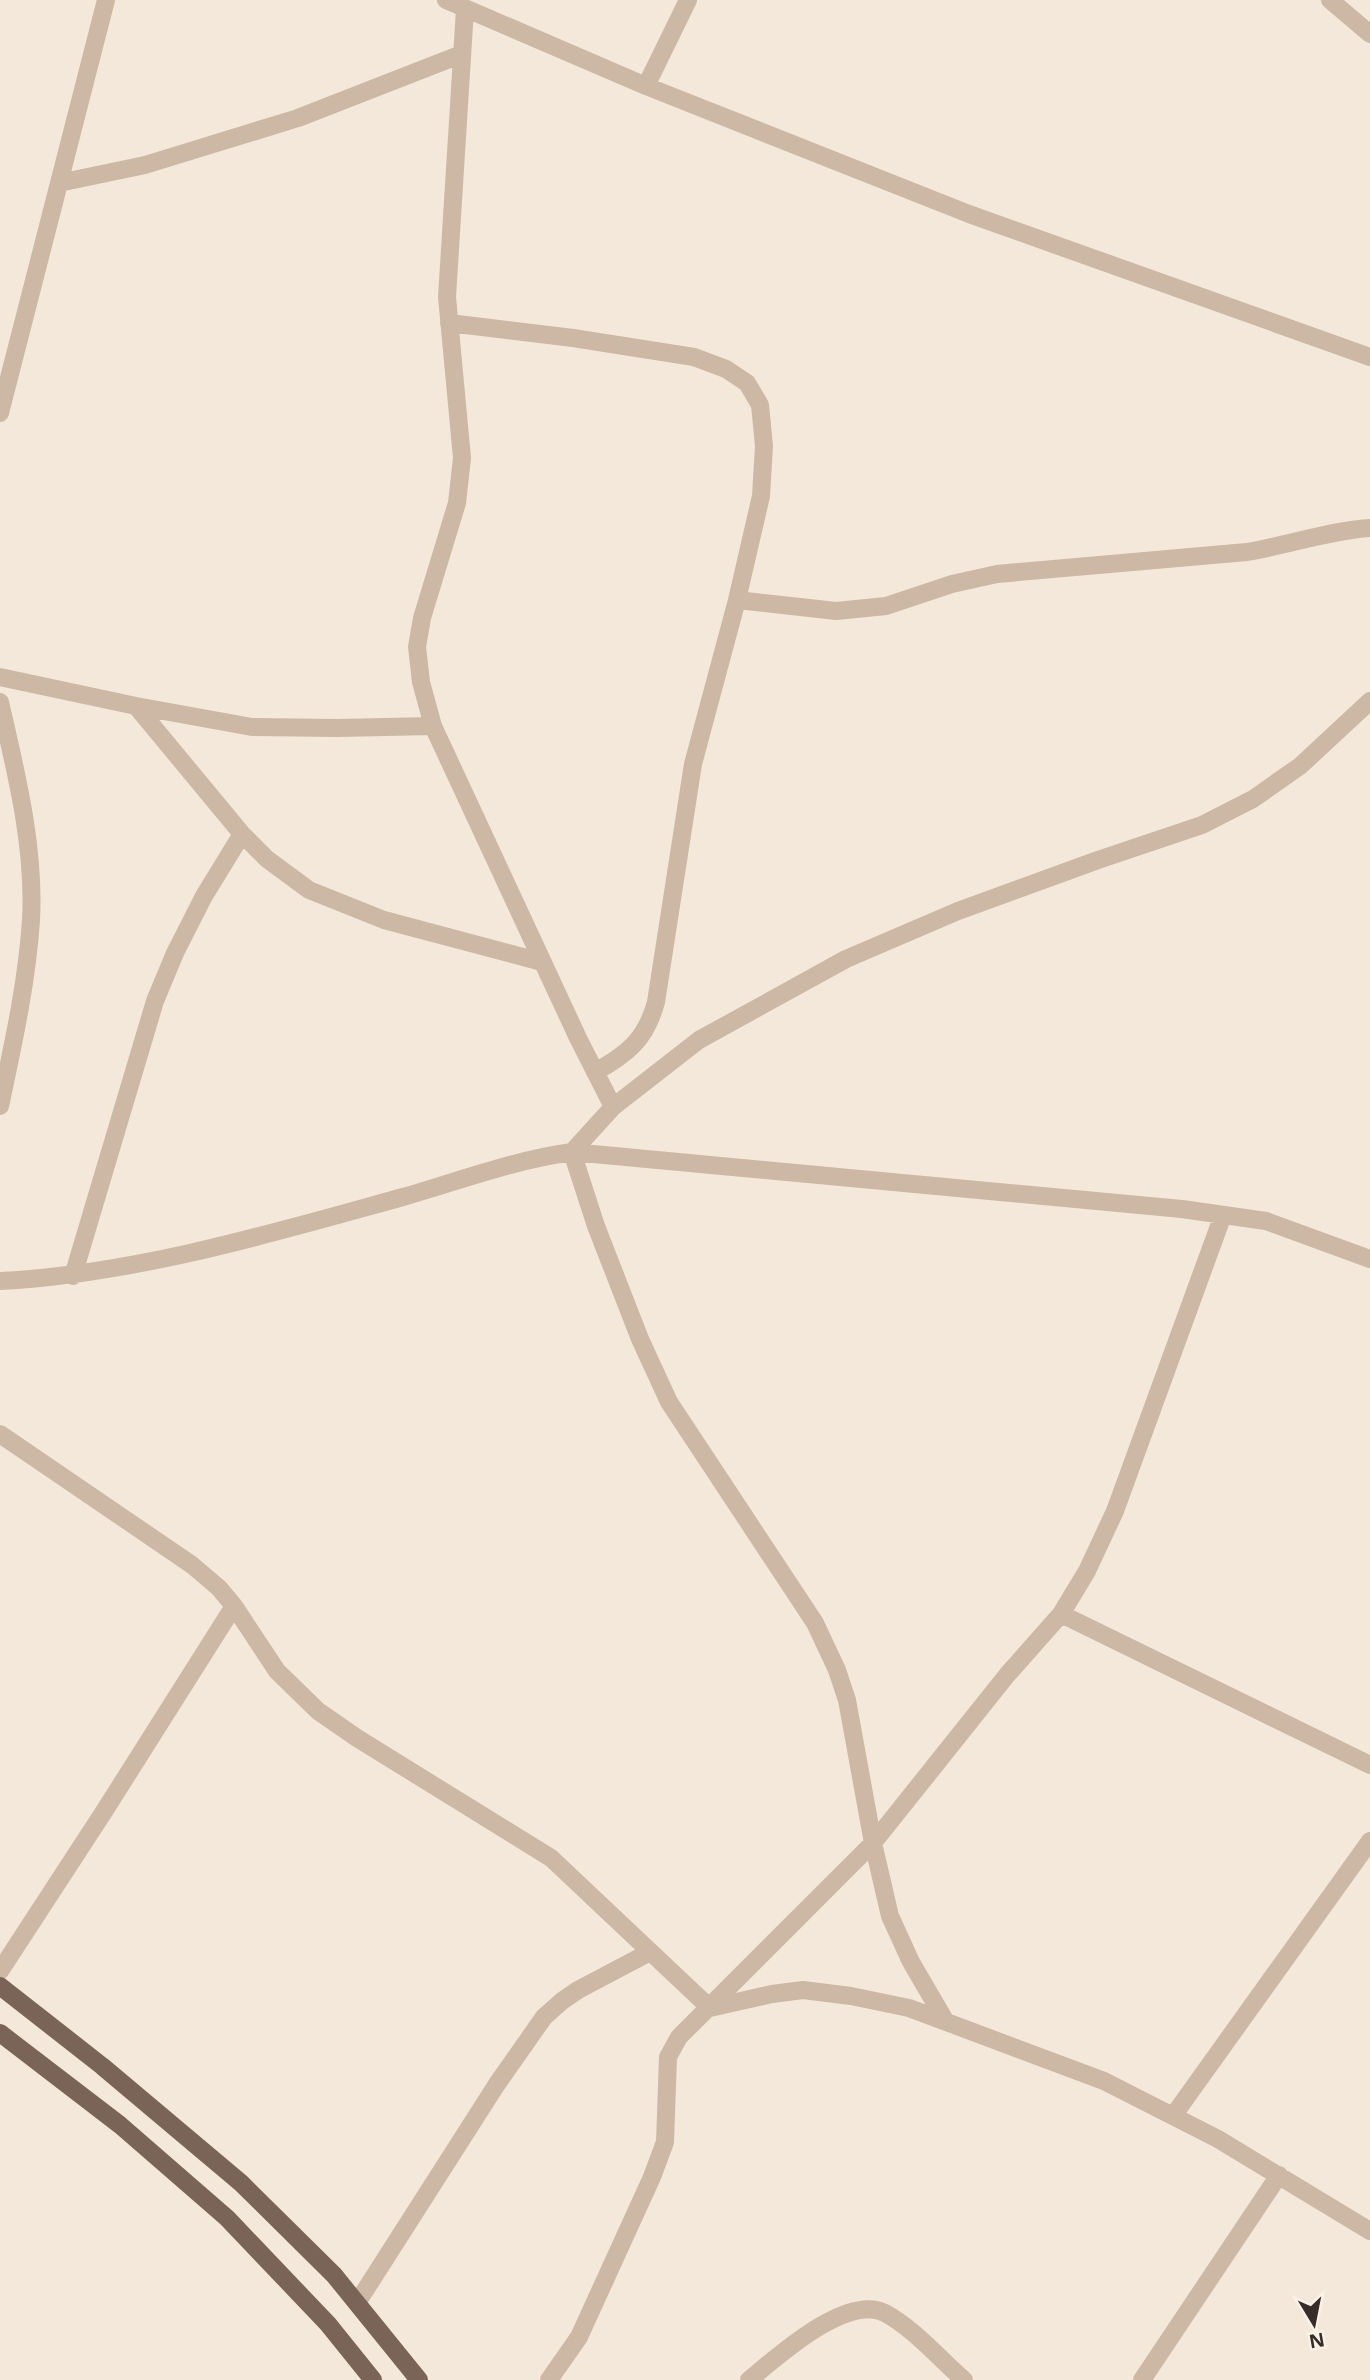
<svg xmlns="http://www.w3.org/2000/svg" width="1370" height="2380" font-family="'Open Sans',sans-serif">
	<rect width="100%" height="100%" fill="#f3e8da"/>
	<g fill="none" stroke-linecap="round" stroke-linejoin="round">
		<path stroke="#ccb8a5" stroke-width="18" d="M446,0L646,86L969,214L1370,357
			M1330,0L1370,34
			M465,9L447,297L462,458L457,503L422,618L417,647L421,682L433,726L578,1038L613,1107
			M646,86L688,0
			M59,183L145,165L298,118L462,54
			M449,323L573,338L694,357L726,369L747,383L760,405L764,446L761,496L737,600L836,611L886,606L952,584L997,574L1247,552C1288,545 1328,531 1370,528
			M0,413L106,0
			M0,677L136,706L252,727L337,728L433,726
			M0,702C16,772 35,847 31,920C27,982 13,1045 0,1106
			M136,706L242,834L267,859L309,890L384,920L542,962
			M595,1072C628,1054 646,1039 656,1002L693,764L737,600
			M73,1276L155,1001L175,953L204,896L242,834
			M0,1281C135,1274 273,1233 403,1197C459,1181 514,1160 572,1152L1182,1209L1266,1221L1370,1259
			M0,1434L192,1565L219,1588L234,1606L277,1671L318,1711L357,1738L551,1858L710,2008
			M1061,1614L1370,1765
			M0,1971L105,1810L234,1606
			M710,2008L772,1994L803,1990L851,1996L909,2008L1104,2081L1218,2139L1370,2231
			M946,2022L911,1962L890,1916L873,1843L847,1700L837,1670L815,1623L669,1402L640,1339L596,1226L572,1152L613,1107L699,1040L846,959L958,911L1098,860L1202,825L1253,799L1300,766L1370,701
			M1173,2116L1370,1841
			M357,2303L497,2084L544,2017L562,2001L578,1990L650,1952
			M549,2380L579,2337L652,2177L665,2142L668,2057L679,2037L873,1843L1007,1675L1061,1614L1087,1571L1115,1511L1223,1215
			M749,2380C777,2357 847,2293 885,2313C913,2328 940,2359 964,2380
			M1142,2380L1279,2175"/>
		<path stroke="#7a6457" stroke-width="18" d="M0,1986L102,2066L241,2183L334,2275L419,2380
			M0,2033L120,2125L227,2218L328,2324L373,2380"/>
	</g>
	<g transform="translate(1314 2324) rotate(170)" stroke="#faf2e6" stroke-width="5" paint-order="stroke">
	<path d="M0-5L12 26L0 18L-12 26Z" fill="#372c27"/>
	<text y="-10" font-size="19" font-weight="bold" text-anchor="middle" fill="#372c27">N</text>
	</g>
</svg>
